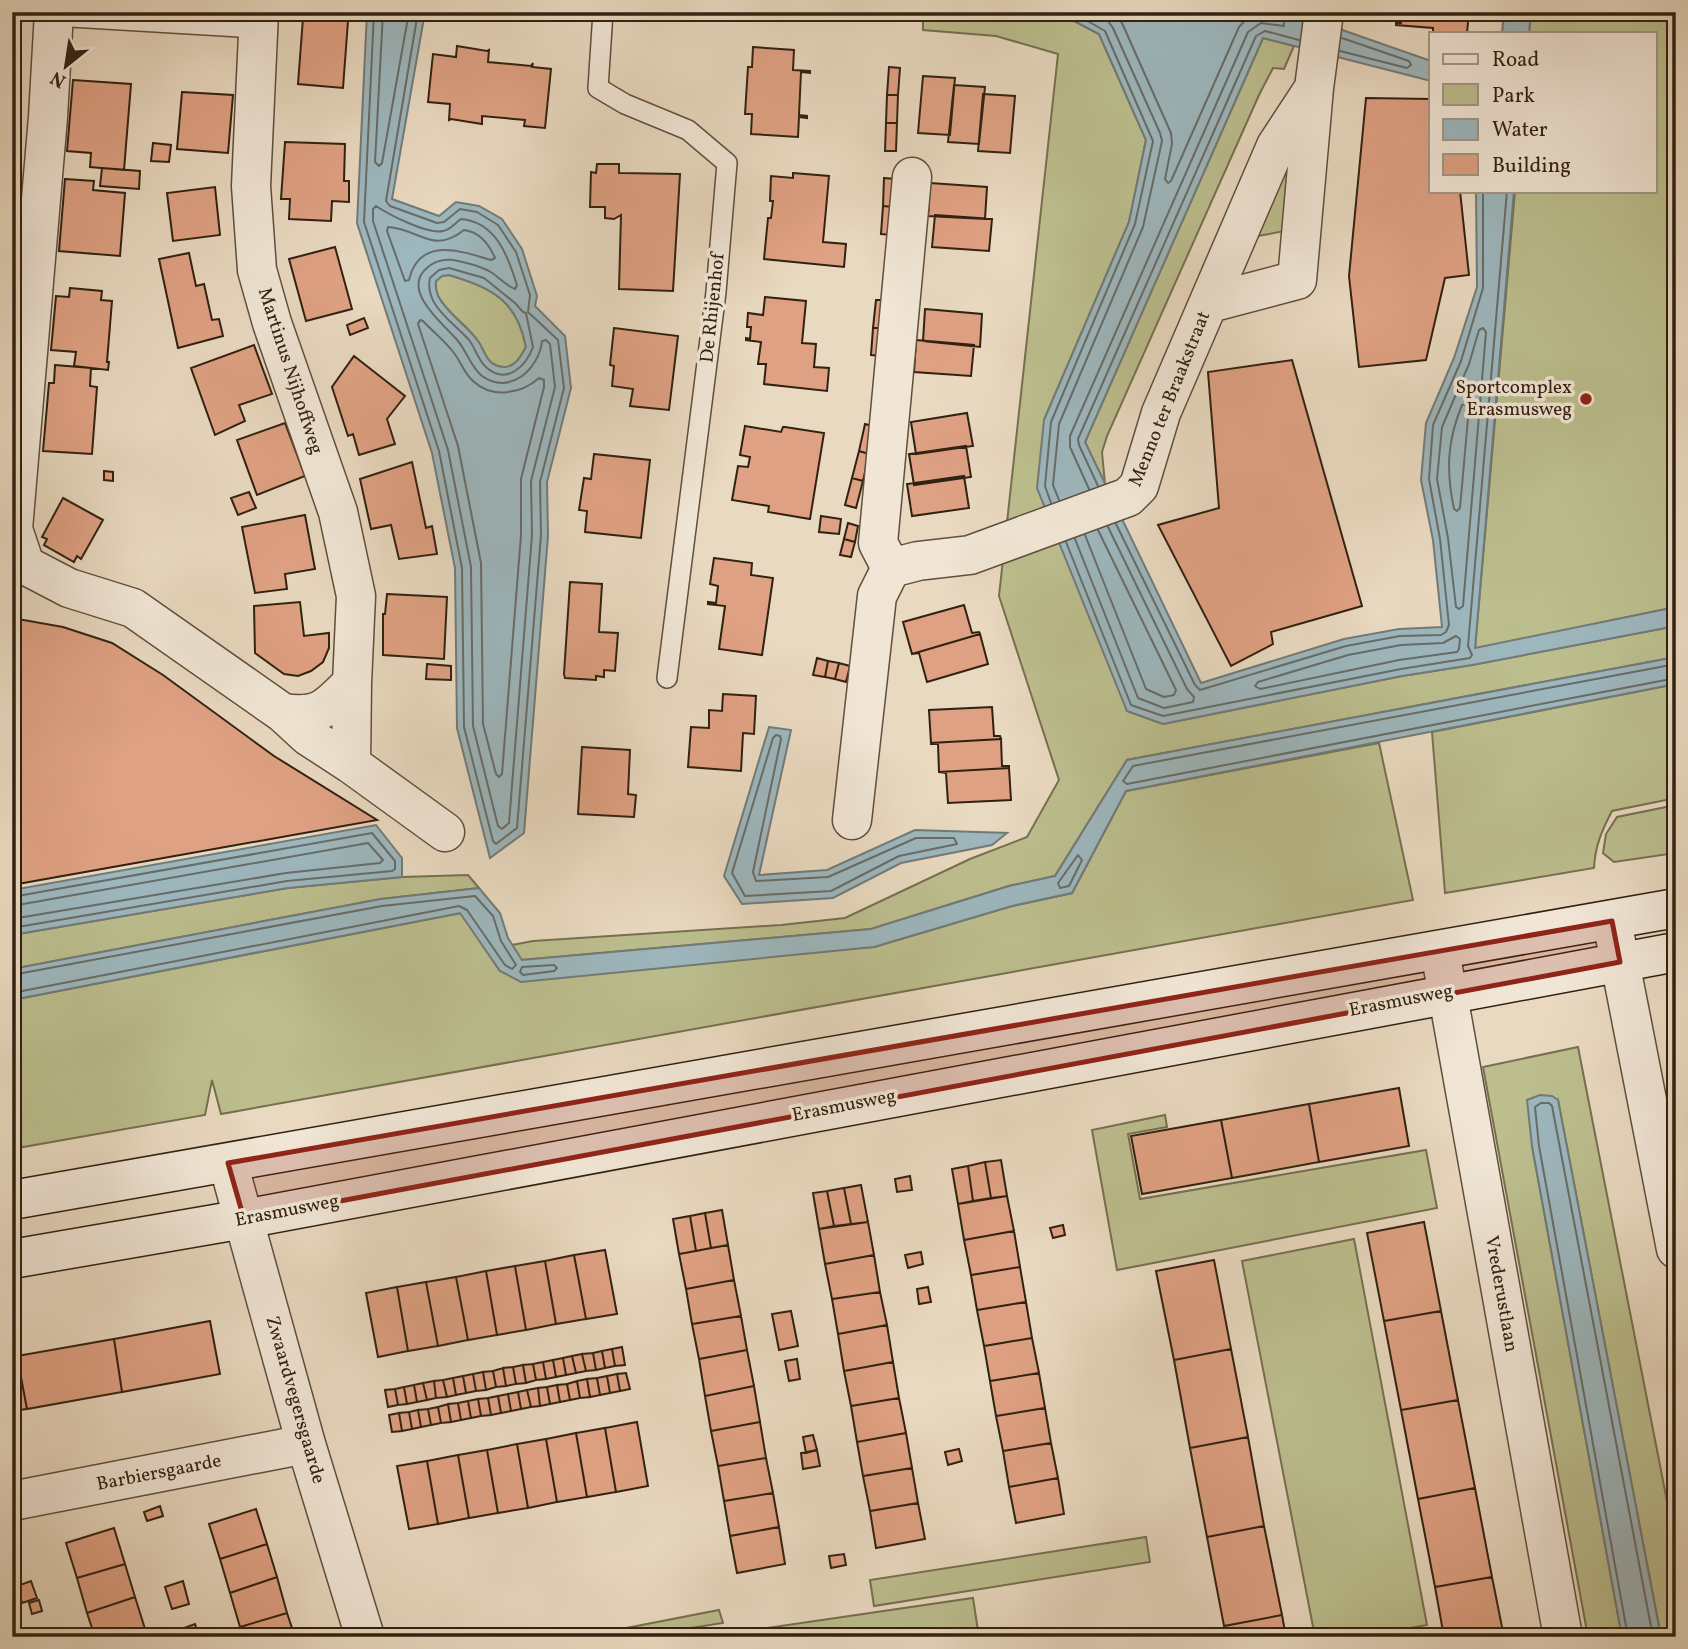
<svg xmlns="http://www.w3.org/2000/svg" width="1688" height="1649" font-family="Vollkorn,serif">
	<rect width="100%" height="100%" fill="#e9d9c0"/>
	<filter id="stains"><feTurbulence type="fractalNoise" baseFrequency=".00286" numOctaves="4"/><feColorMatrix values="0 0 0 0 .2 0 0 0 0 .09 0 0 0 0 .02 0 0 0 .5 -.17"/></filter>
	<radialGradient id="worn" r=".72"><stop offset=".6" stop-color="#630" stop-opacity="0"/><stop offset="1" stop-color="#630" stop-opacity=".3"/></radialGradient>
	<path fill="#bcbe8e" stroke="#767050" stroke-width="2" d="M923,12H1057L1099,34L1146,140L1129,222L1044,420L1127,711L1163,724L1402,676L1472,665L1676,626V657L1127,760L1055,876L1009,886L871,929L521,960L512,945L533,941L781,925L845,918L970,859L1027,837L1059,780L999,596L1058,54L996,36L923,30Z
		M1531,12H1676V607L1475,649L1515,191H1655V33H1529Z
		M1263,38L1294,46L1284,69L1273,68L1259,95L1107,436L1102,452L1105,484L1085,442Z
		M1289,156L1285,231L1258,236Z
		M449,275C492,288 517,300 526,347C520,358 513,371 498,366C486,363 484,349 478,341C467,325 447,313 438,296C436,291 435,287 436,281L442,276Z
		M1676,684V798L1612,811C1602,830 1595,846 1594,868L1445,893L1432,732Z
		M1379,743L1413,900L221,1114L212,1080L205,1115L12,1149V1000L461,913L500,971L874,947L1012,906L1072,893L1126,791Z
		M1676,805V853L1614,862L1603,853L1606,834L1617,817Z
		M468,875L479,888L381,899L12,969V935L288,888L402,877Z
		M1578,1047L1676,1547V1637H1661L1558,1100L1532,1146L1622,1637H1588L1483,1067Z
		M1165,1115L1167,1127L1128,1134L1140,1199L1426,1150L1437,1208L1117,1270L1092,1130Z
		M1354,1239L1427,1625L1360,1637H1315L1242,1261Z
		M1146,1537L1150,1562L874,1606L870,1580Z
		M973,1598L979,1637H705Z
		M719,1610L723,1623L633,1637H580Z"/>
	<path fill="#9db7be" stroke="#727b79" stroke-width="2" fill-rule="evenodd" d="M367,12H425L392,199L439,216L456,202L479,206L502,219L522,249L537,296L535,306L565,336L571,388L547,482L548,536L524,833L490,858L457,728L455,568L432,453L357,223ZM449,275C492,288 517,300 526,347C520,358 513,371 498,366C486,363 484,349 478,341C467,325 447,314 438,296C436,291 435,287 436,281L442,276Z
		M1057,12H1291L1431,61V81L1263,38L1085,442L1201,683L1344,639L1399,629L1442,627L1433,540L1421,480L1426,423L1454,358L1477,287L1476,191H1514L1475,648L1676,607V626L1472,665L1402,676L1163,724L1127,711L1037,488L1044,420L1129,222L1146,140L1099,34Z
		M1504,12H1531L1529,33H1502Z
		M1676,657V684L1126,791L1072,893L1012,906L874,947L521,982L500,971L460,913L12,1000V969L381,899L479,888L500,913L508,938L522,960L871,929L1009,886L1055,876L1127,760Z
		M769,727L791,730L759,875L827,870L915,830L1007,833L992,845L901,863L833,898L742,904L724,876Z
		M376,825L402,858V877L288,888L12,935V890Z
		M1540,1095L1552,1096L1558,1100L1661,1637H1622L1532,1146L1527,1100Z"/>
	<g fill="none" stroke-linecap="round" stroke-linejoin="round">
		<path stroke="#676c68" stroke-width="2" d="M374,12L364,222L439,451L462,568L464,727L493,841L496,844L517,828L541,535L540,482L564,388L558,340L528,312L530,295L516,252L498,225L477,212L460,209L444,222L437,223L390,206L386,201L418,12
			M383,12L375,162L379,166L382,163L409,12
			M1113,12L1122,23L1171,133L1172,144L1165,179L1168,183L1171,181L1239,27L1248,17L1259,12
			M1340,51L1407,68L1411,65L1409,61L1342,38
			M376,206C388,214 428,235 443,231C450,230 455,223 461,219C496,222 508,256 517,285L515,289C505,285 498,276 489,271C479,266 464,262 453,260C444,259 435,261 428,267C399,290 444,324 458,341C467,352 471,367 482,376C510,396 539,369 542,341L546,340L550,344L555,387L531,481L532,535L509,823L502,829L498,826L473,726L471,567L448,450L373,221V209Z
			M388,227C420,229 432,255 464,230C480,232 489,244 495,258L491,260C461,251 419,236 409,280L405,281L387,231Z
			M449,268L484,278L515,303L523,312L526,313L533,347C526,366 507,385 487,368C478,361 476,349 469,340C453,322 424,305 430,278L439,270Z
			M420,320L423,321C433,332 445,341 454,353C461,362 464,373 473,381C492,399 521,394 539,378L544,380V387L521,479V535L502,774L499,777L496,774L483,724L481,563L458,446L418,324Z
			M1483,328L1486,332L1463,606L1459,609L1456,607L1448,538L1437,479L1442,427L1469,364L1479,330Z
			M1466,404L1469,407L1460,508L1457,511L1454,509C1446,471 1447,441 1462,405Z
			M1098,486L1079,445L1078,439L1256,36L1265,31L1299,40
			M1089,489L1070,447V436L1248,32L1261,23L1284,26L1283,12
			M1059,500L1053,485L1059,424L1143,227L1162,141L1160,133L1113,28L1108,21L1091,12
			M1051,503L1045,486L1051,422L1135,224L1153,141L1105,31L1072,12
			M1116,524L1195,685L1200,690L1346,646L1400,636L1441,635L1446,632L1449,625L1440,539L1429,479L1433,425L1461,361L1483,288V191
			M1085,535L1146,689L1164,697L1174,695L1176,690L1098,530
			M1075,539L1138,698L1164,708L1193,702L1194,697L1187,689L1108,527
			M1066,542L1131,705L1163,716L1401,669L1470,658L1472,655L1468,646L1507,191
			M1456,636L1460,639L1459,649L1457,652L1399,660L1260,689L1255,686L1258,682L1348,655L1401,645L1443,643Z
			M1676,664L1133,766L1123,781L1127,784L1676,678
			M776,735L780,736L781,739L753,872L756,881L828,877L916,838H954L957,844L899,856L831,891L745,896L732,873L773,738Z
			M1078,855L1082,860L1069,886L1060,888L1058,883Z
			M12,897L372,833L395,861V869L392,871L287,881L12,928
			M12,906L368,843L383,860L380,863L286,873L12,919
			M554,965L557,968L554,971L523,975L520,972L522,967Z
			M12,975L382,906L475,896L493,916L501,941L516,965L512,969L505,965L467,910L459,906L12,993
			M1628,1637L1539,1146L1535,1107L1541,1103H1549L1552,1106L1653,1637"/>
	</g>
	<path fill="#dfa183" stroke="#312111" stroke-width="2" d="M1402,12H1469L1467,33H1433V28L1396,25V23H1401Z
		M303,18L348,21L343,88L298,84Z
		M12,32L20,33L18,63L12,62Z
		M457,46L487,51L489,50L488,62L531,66L533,63L532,67L551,69L545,128L524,126L525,120L482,116V124L451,119L449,120L450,104L428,102L433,54L456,57Z
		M753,47L794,50L793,70L810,71V73L801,72L799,115L807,116V118L799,117L798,137L751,134L752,114H745L748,67H752Z
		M889,67L900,68L898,95H887Z
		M923,76L955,78L950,135L918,133Z
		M73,80L131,84L124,170L90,167L91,153L67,151Z
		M954,85L985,87L979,144L948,142Z
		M12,88L13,93L18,94L12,149Z
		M182,92L233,95L228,153L177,149Z
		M983,94L1015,96L1010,153L978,151Z
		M887,95H898L897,123H886Z
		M1366,98L1431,99V191H1460L1469,275L1445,278L1426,360L1359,367L1349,276Z
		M886,123H897L896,151H885Z
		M285,142L345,144L344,181H349V202L332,201L331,221L289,219L290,199H281Z
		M153,143L171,145L169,162L151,161Z
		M597,164H619V173L680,174L673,291L619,289L621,215L614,219L605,218V207H590L591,172L596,173Z
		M102,168L140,171L139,189L100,186Z
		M793,173L829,176L823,242L846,244L844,267L764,259L768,218H771L773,201H770L771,176L793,178Z
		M884,178L895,179L894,207L883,206Z
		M65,179L94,181L93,190L125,193L120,256L59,251Z
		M930,183L987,187L985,219L928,216Z
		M215,187L220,235L173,241L167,193Z
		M883,206L894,207L892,235L881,234Z
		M935,215L992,219L989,251L932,247Z
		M335,247L352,309L306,321L289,259Z
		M189,253L196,286L204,284L212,320L219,319L223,336L178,348L159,259Z
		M70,288L102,291L101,300L112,301L107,362H109L108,370L74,366L76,352L51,350L56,296L69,297Z
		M765,297L806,301L802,343L816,344L814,367L829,368L827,391L764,384L766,364H758L761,342L746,340V338L750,339L751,327H747L748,313L763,315Z
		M876,300H887L884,328H873Z
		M925,309L982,314L980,347L923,341Z
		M364,318L368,328L350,335L347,325Z
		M614,328L678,336L669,410L630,406L633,389L612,386L614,366L610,365Z
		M873,328H884L882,356L871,355Z
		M916,340L974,345L971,376L914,372Z
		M254,345L272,394L239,405L245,421L215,435L191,368Z
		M354,356L405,396L387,419L395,444L359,455L353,434L348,436L332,387Z
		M1292,360L1362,606L1271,632L1273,644L1231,666L1158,525L1219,508L1208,372Z
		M55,365L91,368L90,386L97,387L92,454L43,451L49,383H54Z
		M967,413L973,446L916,454L911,422Z
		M285,423L305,476L257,495L237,440Z
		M865,424L876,427L869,454L859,451Z
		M745,426L781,432L783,427H785L824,433L810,519L768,512L769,506L732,500L738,466L748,467L750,457L740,455Z
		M966,446L971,477L914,485L909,454Z
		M859,451L869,454L863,481L852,478Z
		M594,454L650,460L641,538L585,532L587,511L579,510L584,478L591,479Z
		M412,462L426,528L432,526L437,554L399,559L391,525L371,529L360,479Z
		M104,471L113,472V481L104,480Z
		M964,476L969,508L912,516L907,484Z
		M852,478L863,481L856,508L845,505Z
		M249,492L256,508L238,515L231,498Z
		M63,498L103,520L81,559L77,556L74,562L44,545L47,539L42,537Z
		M305,515L315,569L285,574L287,589L255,593L242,527Z
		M821,516L841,519L839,534L819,532Z
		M848,523L858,526L855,542L844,539Z
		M844,539L855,542L851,557L840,555Z
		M714,558L752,563L751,575L773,578L762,655L719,649L725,606L708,604V602L716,603L718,586L710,584Z
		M570,582L602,584L599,632L618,633L615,671L604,670V677L596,676V680L565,678L564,674Z
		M387,594L447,597L444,659L383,655V614H385Z
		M300,602L304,636L329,633V648L323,662L311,671L298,676L284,674L255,653L254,606Z
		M964,605L972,633L979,632L980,634L912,654L903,622Z
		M12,618L63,627L112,643L163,675L274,756L377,820L12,885Z
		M980,634L988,664L927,682L919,653L912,654Z
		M817,658L828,661L825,677L813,675Z
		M828,661L839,663L835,679L825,677Z
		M839,663L850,666L846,682L835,679Z
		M427,664L451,666V680L426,679Z
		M723,694L756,696L754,734L743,733L741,771L688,767L691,727L709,728V710L722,711Z
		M992,707L994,736H1000L1001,739L931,743L929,710Z
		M1001,739L1002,766H1009V768L939,772L938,744H931V743Z
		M582,747L630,750L628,794L636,795L634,817L578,814Z
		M1009,768L1011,800L948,803L946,773L939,772Z
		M1399,1088L1409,1146L1319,1162L1309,1104Z
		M1309,1104L1319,1162L1232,1178L1221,1120Z
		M1221,1120L1232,1178L1142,1194L1131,1136Z
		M1001,1160L1007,1196L991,1198L985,1162Z
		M985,1162L991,1198L973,1201L968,1166Z
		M968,1166L973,1201L958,1204L952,1169Z
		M910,1176L912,1190L897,1192L895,1179Z
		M861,1185L868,1222L851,1224L844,1188Z
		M844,1188L851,1224L834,1226L827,1191Z
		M827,1191L834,1226L819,1229L813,1193Z
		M1007,1196L1014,1231L964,1240L958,1204Z
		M722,1210L728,1245L711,1248L705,1213Z
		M705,1213L711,1248L696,1251L690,1216Z
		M690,1216L696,1251L679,1254L673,1219Z
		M868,1222L874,1255L825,1264L819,1229Z
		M1424,1222L1441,1311L1384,1321L1367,1233Z
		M1063,1225L1065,1235L1053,1238L1050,1228Z
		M1014,1231L1020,1267L971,1275L964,1240Z
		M728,1245L734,1280L686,1289L679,1254Z
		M605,1250L617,1314L586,1319L574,1255Z
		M921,1252L923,1264L908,1268L905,1255Z
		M574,1255L586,1319L556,1324L545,1261Z
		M874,1255L880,1292L832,1299L825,1264Z
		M1214,1260L1231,1349L1174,1360L1156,1271Z
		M545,1261L556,1324L526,1330L515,1266Z
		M515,1266L526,1330L497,1335L486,1271Z
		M1020,1267L1026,1302L977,1310L971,1275Z
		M486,1271L497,1335L468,1340L456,1277Z
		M456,1277L468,1340L438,1346L426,1282Z
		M734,1280L741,1316L692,1324L686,1289Z
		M426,1282L438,1346L408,1351L397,1287Z
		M397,1287L408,1351L378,1357L366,1293Z
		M928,1287L931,1302L919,1304L917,1289Z
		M880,1292L887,1325L838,1334L832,1299Z
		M1026,1302L1032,1338L984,1346L977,1310Z
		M791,1311L798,1346L779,1350L772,1314Z
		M1441,1311L1458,1400L1401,1410L1384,1321Z
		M741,1316L747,1350L699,1359L692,1324Z
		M210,1321L220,1374L122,1392L114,1339Z
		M887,1325L893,1362L844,1371L838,1334Z
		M1032,1338L1039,1373L990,1381L984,1346Z
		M114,1339L122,1392L27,1409L17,1356Z
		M622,1347L625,1365L615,1366L612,1349Z
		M612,1349L615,1366L605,1368L602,1351Z
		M1231,1349L1248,1437L1190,1448L1174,1360Z
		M747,1350L754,1386L705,1396L699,1359Z
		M602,1351L605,1368L596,1370L593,1353Z
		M593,1353L596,1370L586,1371L582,1354Z
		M582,1354L586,1371L576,1373L572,1356Z
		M17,1356L27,1409L12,1411V1357Z
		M572,1356L576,1373L566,1375L563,1358Z
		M563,1358L566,1375L556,1377L553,1360Z
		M797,1359L800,1379L789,1381L785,1361Z
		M553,1360L556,1377L546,1379L543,1362Z
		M543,1362L546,1379L536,1380L533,1364Z
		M893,1362L899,1398L851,1406L844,1371Z
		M533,1364L536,1380L526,1383L523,1365Z
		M523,1365L526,1383L516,1384L513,1367Z
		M513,1367L516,1384L506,1386L503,1368Z
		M503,1368L506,1386L496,1387L493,1371Z
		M493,1371L496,1387L486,1390L483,1372Z
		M483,1372L486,1390L476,1391L473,1374Z
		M626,1373L630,1389L620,1391L617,1374Z
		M1039,1373L1045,1408L996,1416L990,1381Z
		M473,1374L476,1391L466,1393L463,1376Z
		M617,1374L620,1391L610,1393L607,1376Z
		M463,1376L466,1393L456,1395L453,1378Z
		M607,1376L610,1393L600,1395L597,1378Z
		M453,1378L456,1395L447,1397L443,1380Z
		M597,1378L600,1395L590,1397L587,1379Z
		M587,1379L590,1397L580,1398L577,1381Z
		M443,1380L447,1397L436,1398L434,1381Z
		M434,1381L436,1398L427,1400L423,1383Z
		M577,1381L580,1398L570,1400L567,1384Z
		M423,1383L427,1400L417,1402L414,1385Z
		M567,1384L570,1400L560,1402L557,1385Z
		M414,1385L417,1402L407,1404L404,1387Z
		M557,1385L560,1402L550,1404L547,1387Z
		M754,1386L760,1422L711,1431L705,1396Z
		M404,1387L407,1404L398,1405L395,1389Z
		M547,1387L550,1404L540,1406L538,1388Z
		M538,1388L540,1406L531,1407L527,1390Z
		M395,1389L398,1405L388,1407L385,1390Z
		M527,1390L531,1407L521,1409L518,1392Z
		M518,1392L521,1409L511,1411L508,1394Z
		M508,1394L511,1411L501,1413L498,1396Z
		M498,1396L501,1413L491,1415L488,1398Z
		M488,1398L491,1415L481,1416L478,1399Z
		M899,1398L906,1433L857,1442L851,1406Z
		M478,1399L481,1416L471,1418L468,1401Z
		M1458,1400L1475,1488L1418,1499L1401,1410Z
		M468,1401L471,1418L461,1420L458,1403Z
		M458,1403L461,1420L451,1422L448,1404Z
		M448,1404L451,1422L441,1423L438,1407Z
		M438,1407L441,1423L431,1425L428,1409Z
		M1045,1408L1051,1443L1003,1451L996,1416Z
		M428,1409L431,1425L421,1427L418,1410Z
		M418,1410L421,1427L412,1429L409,1412Z
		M409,1412L412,1429L402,1431L399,1413Z
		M399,1413L402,1431L392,1432L389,1415Z
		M637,1422L648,1486L616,1492L605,1428Z
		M760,1422L766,1458L718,1466L711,1431Z
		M605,1428L616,1492L587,1497L576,1433Z
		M576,1433L587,1497L557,1502L546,1439Z
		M906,1433L912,1468L863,1476L857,1442Z
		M813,1435L817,1450L806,1453L803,1437Z
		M1248,1437L1264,1526L1207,1537L1190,1448Z
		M546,1439L557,1502L528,1508L517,1444Z
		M1051,1443L1058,1478L1009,1487L1003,1451Z
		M517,1444L528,1508L498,1513L487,1450Z
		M959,1449L962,1461L948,1465L945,1452Z
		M487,1450L498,1513L469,1518L458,1455Z
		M817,1450L820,1466L803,1469L801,1453Z
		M458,1455L469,1518L438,1524L427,1461Z
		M766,1458L773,1493L724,1501L718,1466Z
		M427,1461L438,1524L409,1529L397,1466Z
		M912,1468L918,1503L870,1511L863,1476Z
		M1058,1478L1064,1514L1016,1523L1009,1487Z
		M1475,1488L1492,1577L1435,1587L1418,1499Z
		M773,1493L779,1527L730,1536L724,1501Z
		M918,1503L925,1539L876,1548L870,1511Z
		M160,1506L163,1516L147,1521L144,1512Z
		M256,1509L267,1544L220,1559L209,1524Z
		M1264,1526L1282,1615L1224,1626L1207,1537Z
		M779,1527L785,1564L737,1573L730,1536Z
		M114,1528L125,1564L77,1578L66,1543Z
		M267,1544L277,1577L230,1593L220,1559Z
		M844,1554L846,1565L831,1568L829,1556Z
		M125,1564L135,1597L87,1613L77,1578Z
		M277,1577L287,1613L240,1627L230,1593Z
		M1492,1577L1504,1637H1444L1435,1587Z
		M31,1581L37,1598L22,1603L17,1586Z
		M183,1581L189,1604L172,1609L165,1587Z
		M135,1597L146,1632L130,1637H95L87,1613Z
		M39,1600L42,1611L32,1614L29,1603Z
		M287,1613L295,1637H243L240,1627Z
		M1282,1615L1286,1637H1226L1224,1626Z
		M195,1624L199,1637H184L181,1629Z"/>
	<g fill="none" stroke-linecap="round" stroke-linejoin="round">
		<defs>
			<path id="lane" d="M603,12L598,88L625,104L688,130L727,163L716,292L667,678
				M54,16L258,28"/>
			<path id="street" d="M54,12L48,117L13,529L25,565L69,588L133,608L283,713C321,718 326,708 352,683L356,596L338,512L272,323L257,270L251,186L259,12
				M1210,303L1297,280L1314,88L1324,12
				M891,568L918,561L970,555L1128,497L1139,486L1161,413L1276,146L1314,88
				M283,713L308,736L351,764L445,832
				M351,764L352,683
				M852,820L877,596L891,568L878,543L912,177
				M1612,921L1676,1249
				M1440,951L1563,1637
				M228,1163L306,1444L365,1637
				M12,1501L306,1444"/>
			<path id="secondary" d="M12,1200L1676,908
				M12,1259L244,1219L1676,952"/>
		</defs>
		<use href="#lane" stroke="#5f4f3d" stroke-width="22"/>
		<use href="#street" stroke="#5f4f3d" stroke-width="41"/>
		<use href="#secondary" stroke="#312111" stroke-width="41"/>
		<use href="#lane" stroke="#f1e6d6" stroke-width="19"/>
		<use href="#street" stroke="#f1e6d6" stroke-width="38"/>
		<use href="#secondary" stroke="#f1e6d6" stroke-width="38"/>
	</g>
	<path fill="#8f2418" fill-opacity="0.2" stroke="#8f2418" stroke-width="5" stroke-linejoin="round" d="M1612,921L1620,962L244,1219L228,1163Z"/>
	<circle fill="#8f2418" stroke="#f1e6d6" stroke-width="2.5" cx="1586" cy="399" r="7"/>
	<g text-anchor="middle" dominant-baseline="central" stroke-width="7" stroke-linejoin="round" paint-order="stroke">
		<g font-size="19" fill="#312111" stroke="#f1e6d6">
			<text transform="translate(713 308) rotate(-84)">De Rhijenhof</text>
			<text transform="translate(290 371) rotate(72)">Martinus Nijhoffweg</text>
			<text transform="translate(1170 399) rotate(-68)">Menno ter Braakstraat</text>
			<text transform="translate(1401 1001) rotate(-11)">Erasmusweg</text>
			<text transform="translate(844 1106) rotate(-11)">Erasmusweg</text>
			<text transform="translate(287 1211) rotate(-11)">Erasmusweg</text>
			<text transform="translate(1501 1294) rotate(80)">Vrederustlaan</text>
			<text transform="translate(295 1400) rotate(74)">Zwaardvegersgaarde</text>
			<text transform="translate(159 1473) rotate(-11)">Barbiersgaarde</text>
		</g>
		<g font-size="19" fill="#312111" stroke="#f1e6d6" text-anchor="end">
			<text x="1572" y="388">Sportcomplex<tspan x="1572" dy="22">Erasmusweg</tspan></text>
		</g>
	</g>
	<rect width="1688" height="1649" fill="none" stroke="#e9d9c0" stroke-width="42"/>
	<rect x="14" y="14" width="1660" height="1621" fill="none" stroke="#312111" stroke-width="3.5"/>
	<rect x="21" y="21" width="1646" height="1607" fill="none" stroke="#312111" stroke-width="2"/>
	<rect x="1429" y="32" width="228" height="161" fill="#f1e6d6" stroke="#a49787" stroke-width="2"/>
	<rect x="1443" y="54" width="35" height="10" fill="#f1e6d6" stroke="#a49787" stroke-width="2"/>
	<text x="1492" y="66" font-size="21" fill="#312111">Road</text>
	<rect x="1443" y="84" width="35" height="21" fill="#bcbe8e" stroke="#a49787" stroke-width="2"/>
	<text x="1492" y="102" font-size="21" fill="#312111">Park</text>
	<rect x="1443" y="119" width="35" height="21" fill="#9db7be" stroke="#a49787" stroke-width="2"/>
	<text x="1492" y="136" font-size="21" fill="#312111">Water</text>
	<rect x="1443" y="154" width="35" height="21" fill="#dfa183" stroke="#a49787" stroke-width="2"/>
	<text x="1492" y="172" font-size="21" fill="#312111">Building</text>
	<g transform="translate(66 66) rotate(210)" stroke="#f1e6d6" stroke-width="5" paint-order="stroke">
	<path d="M0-5L12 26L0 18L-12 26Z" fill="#312111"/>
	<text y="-10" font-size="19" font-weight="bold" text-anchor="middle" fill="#312111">N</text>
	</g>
	<rect width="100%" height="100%" filter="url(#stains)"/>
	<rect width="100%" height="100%" fill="url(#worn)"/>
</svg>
